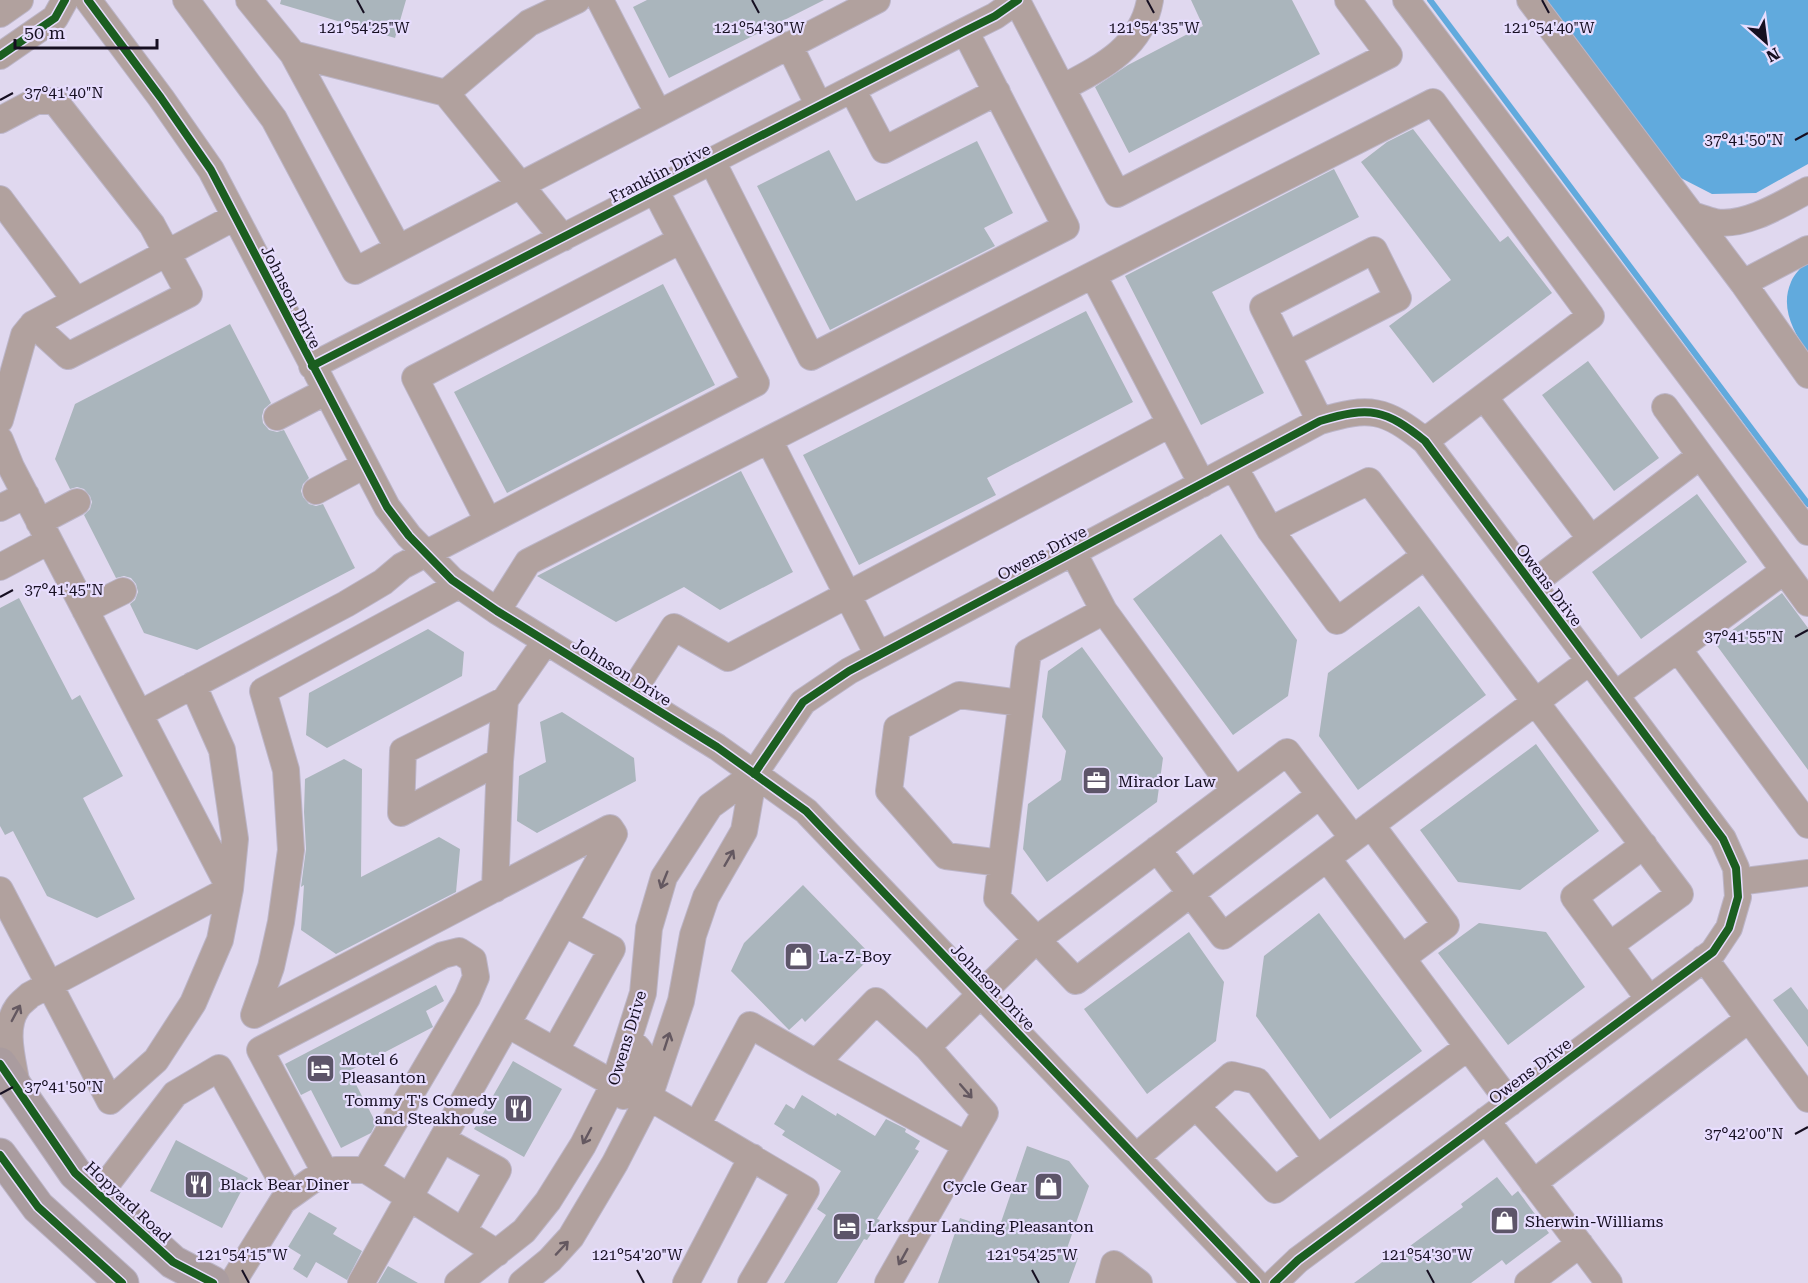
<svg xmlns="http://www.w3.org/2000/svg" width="1808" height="1283" font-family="'Roboto Serif',serif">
	<rect width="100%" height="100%" fill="#e0d8ef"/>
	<path fill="#61aadd" d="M1546,0H1808V164L1756,193L1712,194L1677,176Z
		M1808,259V352C1793,332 1780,307 1791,282C1794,274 1803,266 1808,259Z"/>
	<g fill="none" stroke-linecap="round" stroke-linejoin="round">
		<path stroke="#61aadd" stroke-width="6" d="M1430,0L1808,504"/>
	</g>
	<path fill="#aab5bc" d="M281,0H406L395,38L280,4Z
		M647,0H824L669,78L633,7Z
		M1191,0H1292L1320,54L1129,153L1095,87L1128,65L1203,26Z
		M1413,129L1500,242L1508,236L1552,293L1433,383L1389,326L1451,280L1361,162L1387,142Z
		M977,141L1013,213L984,228L995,246L830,330L757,186L829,150L856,201Z
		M1334,169L1359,217L1212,292L1264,393L1201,425L1125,276Z
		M663,284L715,385L507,493L454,392Z
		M1086,311L1133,402L987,478L996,495L859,565L803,455Z
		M230,324L271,403L264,409L262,416L263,423L269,430L277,432L284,430L309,478L303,484L301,491L303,497L309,504L316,506L323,504L355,568L197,650L144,633L130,604L135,600L138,592L136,584L131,578L124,576L116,578L84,515L90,509L92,502L90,496L84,489L77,487L70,489L55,459L75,404Z
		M1588,361L1659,458L1614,491L1542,395Z
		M741,471L793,572L720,610L684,587L616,622L537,576Z
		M1697,494L1747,562L1641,639L1592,572Z
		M1221,534L1297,640L1288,696L1233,735L1133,599Z
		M1782,593L1808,628V770L1715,643Z
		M19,598L72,700L80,695L123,776L83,798L135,899L97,918L47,896L13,831L5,835L0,826V608Z
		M1419,606L1486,695L1358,790L1319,736L1328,673Z
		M428,629L464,652L462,676L327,748L306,735L309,693Z
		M1082,647L1163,758L1157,802L1047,882L1023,849L1028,804L1061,780L1066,751L1042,717L1048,671Z
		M562,712L634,758L636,781L537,833L517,821L519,776L546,762L540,722Z
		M1536,744L1599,831L1520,890L1458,882L1420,830Z
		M344,759L362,769L361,877L439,837L460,849L456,892L336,954L301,930L304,885L301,887L306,849L304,812L305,779Z
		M803,885L872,956L805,1022L802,1018L789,1030L731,971L744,943Z
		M1319,913L1422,1051L1330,1119L1256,1016L1264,956Z
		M1479,923L1546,932L1585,987L1508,1045L1438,953Z
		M1189,932L1224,982L1216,1041L1147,1094L1084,1009Z
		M436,985L444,1001L426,1011L433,1027L349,1071L376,1123L371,1133L341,1148L311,1090L301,1095L285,1064Z
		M1791,987L1808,1010V1047L1773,1000Z
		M513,1061L562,1089L524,1157L474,1129Z
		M802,1095L836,1116L837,1113L875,1136L886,1119L906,1129L905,1132L920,1141L915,1149L919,1151L877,1219L880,1220L867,1240L864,1239L837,1283H784L826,1215L817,1209L841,1171L782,1135L785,1131L774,1124L786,1104L794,1109Z
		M176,1140L248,1178L222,1228L150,1191Z
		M1027,1146L1069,1161L1089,1186L1065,1254L1078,1258L1069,1283H938L960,1218L998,1231Z
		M1497,1177L1512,1196L1518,1191L1549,1233L1506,1265L1502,1260L1471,1283H1354L1393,1254L1395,1257L1463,1207L1461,1204Z
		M309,1212L337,1228L333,1234L362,1251L347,1280L316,1262L307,1278L293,1269L301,1255L288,1247Z
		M388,1266L418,1283H378Z"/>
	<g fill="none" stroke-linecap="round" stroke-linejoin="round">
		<defs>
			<path id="minor" d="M88,0L161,98L211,170L387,507L409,536L452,580L497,611L717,747L806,811L1256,1283
				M186,0L274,119L355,271L877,0
				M249,0L293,54L398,248
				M600,0L658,113
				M1406,0L1808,532
				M1530,0L1743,283L1808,375
				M1017,1L1117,194L1389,55L1348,0
				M0,14L20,0
				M789,45L819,106
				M293,54L446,93L563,238
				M0,56L55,18L65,0
				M1062,88C1100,68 1142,48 1150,0
				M852,89L884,150L997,92
				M446,93L529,23L577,0
				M0,120L36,101H55L152,225L189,294L68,356L33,324
				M712,161L811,357L1066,227L965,31
				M0,199L76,301
				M1692,215C1699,217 1707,220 1715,222C1745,227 1782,204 1808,190
				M1093,275L1202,484
				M1743,283L1808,249
				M1287,355L1398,298L1374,250L1263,307L1320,421
				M312,366L965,31L995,16L1018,0
				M1484,397L1591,539
				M1665,407L1808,603
				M277,417L325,392
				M0,420L24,335L33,324L235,217
				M0,440L11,467L230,889L30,995C26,999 20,1003 17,1008C2,1029 14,1064 17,1087
				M769,440L878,655
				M1234,467L1270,530L1337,621L1425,556
				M316,491L365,465
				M0,508L26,495
				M488,521L415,378L681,240
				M39,522L77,502
				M1270,530L1369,481L1680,894L1610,945
				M1073,552L1104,611L1235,791
				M0,567L49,541
				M1532,584L1700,456
				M85,610L123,591
				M497,611L528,562L1433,102L1591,316L1425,441
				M1104,611L1028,652L997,898L1076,981L1320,795
				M1678,649L1808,825
				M631,694L674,627L728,658L1170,424
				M1615,695L1784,571
				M505,700L546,641
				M139,714L346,604L383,582L402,566L756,383L655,190
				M1371,825L1446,925L1402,958
				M1644,845L1574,897L1649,999
				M1157,849L1223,936L1590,661
				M1327,858L1510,1103
				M1001,863L946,856L889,791L897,728L959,695L1021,703
				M1737,882L1808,873
				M495,889L500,761L505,700L403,751L401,813L500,761
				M0,890L110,1101L156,1060L193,1003L220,940L230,889L235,839L222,750L193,685
				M1704,958L1808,1099
				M507,1024L614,1084L624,1096
				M628,1040C659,1060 629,1073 649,1097L806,1190L751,1283
				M927,1047L1036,940L1287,752L1353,838
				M555,1051L612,949L564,923
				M816,1063L966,1145
				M1196,1106L1275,1190L1468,1047
				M1486,1120L1609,1283
				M697,1125L750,1025L816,1063L876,1001L927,1047L985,1113L888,1283
				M442,1139L498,1170L463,1231
				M1136,1157L1232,1075L1257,1081L1317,1159
				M326,1174L260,1050L443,955L459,951L473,960L476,977L467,998L366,1170
				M1533,1183L1749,1019
				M99,1194L175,1094L219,1068L290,1196
				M232,1283L283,1201L311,1181L336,1170H366L497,1253
				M361,1283L614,834L610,828L254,1015L271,967L281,922L291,850L286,770L263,691L459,585
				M458,1283L524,1231L548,1201L583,1145L614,1084L643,993L649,928L664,877L710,806L754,774L803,702L849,671L1320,421C1370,406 1385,409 1425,441L1723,839L1736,868L1738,897L1729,928L1713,952L1298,1260L1274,1283
				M522,1283L550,1260L571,1237L615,1163L649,1097L681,1001L693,935L706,897L744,831L754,774
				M686,1283L752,1157
				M1109,1283L1114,1264L1139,1283
				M1528,1283L1580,1244"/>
			<path id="major" d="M0,1064L75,1173L173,1262L213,1283
				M0,1155L38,1207L122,1283"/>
		</defs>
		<use href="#minor" stroke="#bcb5c8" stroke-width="28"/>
		<use href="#major" stroke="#bcb5c8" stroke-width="35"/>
		<use href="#minor" stroke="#b1a19e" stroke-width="26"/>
		<use href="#major" stroke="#aa9c9f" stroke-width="33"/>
		<defs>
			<path id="cycleway" d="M88,0L161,98L211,170L387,507L409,536L452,580L497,611L717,747L806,811L1256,1283
				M0,56L55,18L65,0
				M312,366L965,31L995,16L1018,0
				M754,774L803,702L849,671L1320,421C1370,406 1385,409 1425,441L1723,839L1736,868L1738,897L1729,928L1713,952L1298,1260L1274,1283
				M0,1064L75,1173L173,1262L213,1283
				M0,1155L38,1207L122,1283"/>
		</defs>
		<use href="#cycleway" stroke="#e7ddfe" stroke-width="11"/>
		<use href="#cycleway" stroke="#1b5e20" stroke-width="8"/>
	</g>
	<defs><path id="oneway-shaft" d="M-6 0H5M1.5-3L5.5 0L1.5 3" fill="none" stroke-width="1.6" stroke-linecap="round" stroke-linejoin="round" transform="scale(1.5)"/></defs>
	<g stroke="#645860">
		<use href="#oneway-shaft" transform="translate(729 858) rotate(-60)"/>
		<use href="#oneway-shaft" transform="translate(664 880) rotate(112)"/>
		<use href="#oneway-shaft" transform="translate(16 1013) rotate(-62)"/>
		<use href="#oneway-shaft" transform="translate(667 1041) rotate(-72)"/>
		<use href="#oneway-shaft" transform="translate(966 1091) rotate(49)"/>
		<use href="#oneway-shaft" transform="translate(587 1136) rotate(118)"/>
		<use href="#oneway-shaft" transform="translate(562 1248) rotate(-47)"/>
		<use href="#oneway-shaft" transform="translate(903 1257) rotate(119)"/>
	</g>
	<path fill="none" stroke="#160f21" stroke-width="2" d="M357,0L364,13M752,0L759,13M1147,0L1154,13M1542,0L1549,13M0,100L13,93M1795,140L1808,133M0,597L13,590M1795,637L1808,630M0,1094L13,1087M1795,1134L1808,1127M242,1270L249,1283M637,1270L644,1283M1032,1270L1039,1283M1427,1270L1434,1283"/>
	<defs>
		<symbol id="office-square" viewBox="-11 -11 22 22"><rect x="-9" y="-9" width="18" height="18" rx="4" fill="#5d5569" stroke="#e7ddfe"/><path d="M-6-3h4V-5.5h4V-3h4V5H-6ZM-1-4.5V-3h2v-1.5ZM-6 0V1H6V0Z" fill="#fff"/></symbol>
		<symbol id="shop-square" viewBox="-11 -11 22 22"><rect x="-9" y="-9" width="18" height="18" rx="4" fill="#5d5569" stroke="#e7ddfe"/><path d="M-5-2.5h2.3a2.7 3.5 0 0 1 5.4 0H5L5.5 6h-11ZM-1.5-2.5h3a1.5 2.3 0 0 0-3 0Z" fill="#fff"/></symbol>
		<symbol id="hotel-square" viewBox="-11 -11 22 22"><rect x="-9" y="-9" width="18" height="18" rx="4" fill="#5d5569" stroke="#e7ddfe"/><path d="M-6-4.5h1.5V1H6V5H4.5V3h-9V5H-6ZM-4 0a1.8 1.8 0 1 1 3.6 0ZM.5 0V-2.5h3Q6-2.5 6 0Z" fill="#fff"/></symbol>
		<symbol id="restaurant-square" viewBox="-11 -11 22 22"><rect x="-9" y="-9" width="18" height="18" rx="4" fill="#5d5569" stroke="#e7ddfe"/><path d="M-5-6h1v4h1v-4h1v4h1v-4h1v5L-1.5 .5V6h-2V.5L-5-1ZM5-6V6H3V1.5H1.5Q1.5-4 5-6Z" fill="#fff"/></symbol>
	</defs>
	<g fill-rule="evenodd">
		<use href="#office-square" x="1080" y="764" width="33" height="33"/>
		<use href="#shop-square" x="782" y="940" width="33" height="33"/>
		<use href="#hotel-square" x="304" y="1052" width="33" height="33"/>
		<use href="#restaurant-square" x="502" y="1092" width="33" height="33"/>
		<use href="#restaurant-square" x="182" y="1168" width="33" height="33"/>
		<use href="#shop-square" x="1032" y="1170" width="33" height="33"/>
		<use href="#shop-square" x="1488" y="1204" width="33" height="33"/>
		<use href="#hotel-square" x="830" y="1210" width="33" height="33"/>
	</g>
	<g text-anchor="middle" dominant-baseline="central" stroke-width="4.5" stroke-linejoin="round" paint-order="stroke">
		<g font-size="16" fill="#160f21" stroke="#e7ddfe">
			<text transform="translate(660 173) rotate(-27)">Franklin Drive</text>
			<text transform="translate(291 297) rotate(63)">Johnson Drive</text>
			<text transform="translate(1042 553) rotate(-28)">Owens Drive</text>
			<text transform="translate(1549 585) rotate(53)">Owens Drive</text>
			<text transform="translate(622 672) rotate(32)">Johnson Drive</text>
			<text transform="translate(993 987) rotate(46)">Johnson Drive</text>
			<text transform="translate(627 1038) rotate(-73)">Owens Drive</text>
			<text transform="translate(1530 1071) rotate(-37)">Owens Drive</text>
			<text transform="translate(128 1202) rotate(43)">Hopyard Road</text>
		</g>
		<g font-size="16" fill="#160f21" stroke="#e7ddfe" text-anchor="start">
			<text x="1118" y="781">Mirador Law</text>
			<text x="819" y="956">La-Z-Boy</text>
			<text x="341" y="1059">Motel 6<tspan x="341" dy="18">Pleasanton</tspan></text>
			<text x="497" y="1100" text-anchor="end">Tommy T's Comedy<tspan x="497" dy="18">and Steakhouse</tspan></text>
			<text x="220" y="1184">Black Bear Diner</text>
			<text x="1027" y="1186" text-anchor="end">Cycle Gear</text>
			<text x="1525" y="1221">Sherwin-Williams</text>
			<text x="867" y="1226">Larkspur Landing Pleasanton</text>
		</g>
	</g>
	<g font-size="15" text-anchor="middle" fill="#160f21" stroke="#e7ddfe" stroke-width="4.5" stroke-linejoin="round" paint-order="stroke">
		<text x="364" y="33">121°54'25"W</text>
		<text x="759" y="33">121°54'30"W</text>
		<text x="1154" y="33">121°54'35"W</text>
		<text x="1549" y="33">121°54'40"W</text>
		<text x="64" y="98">37°41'40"N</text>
		<text x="1744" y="145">37°41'50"N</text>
		<text x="64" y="595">37°41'45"N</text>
		<text x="1744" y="642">37°41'55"N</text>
		<text x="64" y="1092">37°41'50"N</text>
		<text x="1744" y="1139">37°42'00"N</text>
		<text x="242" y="1260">121°54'15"W</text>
		<text x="637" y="1260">121°54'20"W</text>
		<text x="1032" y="1260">121°54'25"W</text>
		<text x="1427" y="1260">121°54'30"W</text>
	</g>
	<g transform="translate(1766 42) rotate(152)" stroke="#e7ddfe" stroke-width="4.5" paint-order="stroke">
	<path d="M0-4.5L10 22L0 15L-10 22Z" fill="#160f21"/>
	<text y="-9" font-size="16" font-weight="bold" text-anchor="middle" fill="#160f21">N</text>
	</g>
	<path d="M15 39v9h142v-9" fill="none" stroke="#160f21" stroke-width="3"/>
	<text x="24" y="39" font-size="18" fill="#160f21" stroke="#e7ddfe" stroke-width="4.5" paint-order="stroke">50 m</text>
</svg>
